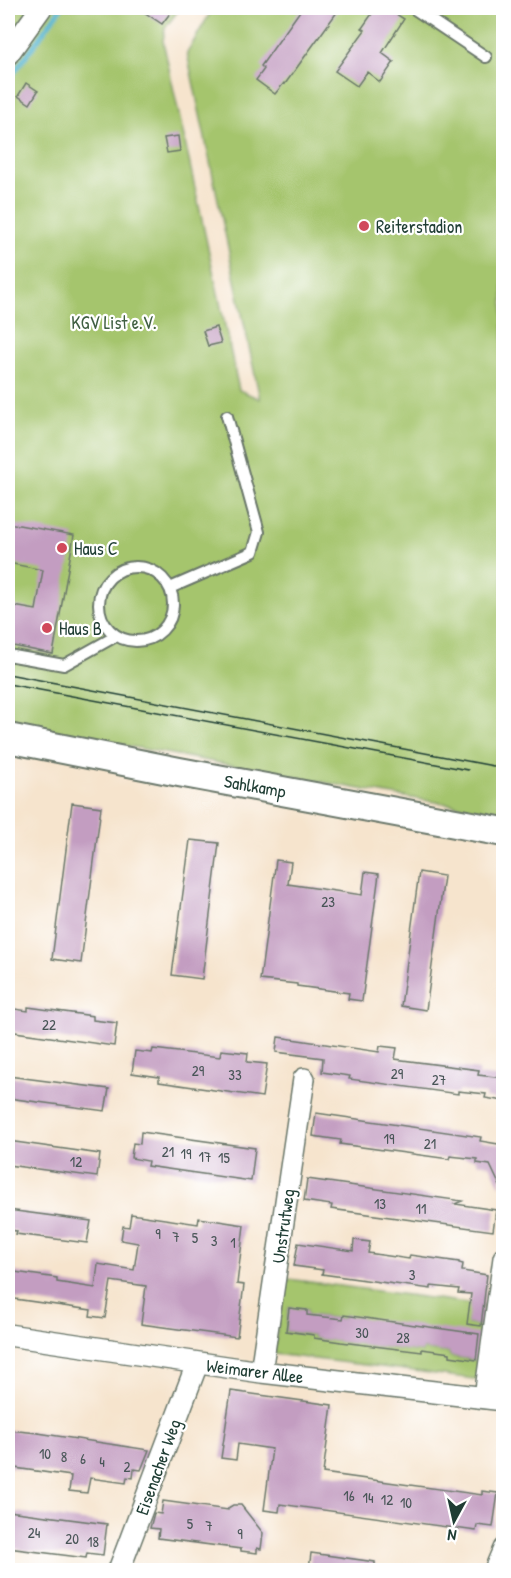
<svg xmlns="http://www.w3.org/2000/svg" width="511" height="1578" font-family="'Patrick Hand',sans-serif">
	<rect width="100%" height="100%" fill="#fff"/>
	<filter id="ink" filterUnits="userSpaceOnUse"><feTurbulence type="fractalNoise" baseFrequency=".0167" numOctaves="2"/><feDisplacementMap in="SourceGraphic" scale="12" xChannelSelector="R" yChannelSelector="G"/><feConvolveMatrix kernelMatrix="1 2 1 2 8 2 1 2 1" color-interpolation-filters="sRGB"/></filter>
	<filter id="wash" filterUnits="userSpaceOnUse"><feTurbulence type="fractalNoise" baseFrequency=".008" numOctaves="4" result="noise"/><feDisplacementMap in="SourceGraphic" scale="24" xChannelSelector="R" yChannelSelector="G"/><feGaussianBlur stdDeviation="1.35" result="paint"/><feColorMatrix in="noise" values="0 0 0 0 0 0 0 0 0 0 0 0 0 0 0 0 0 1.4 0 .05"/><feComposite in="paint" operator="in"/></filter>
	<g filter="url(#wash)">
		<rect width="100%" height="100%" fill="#f6e4cd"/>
		<path fill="#a5c56d" stroke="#628150" stroke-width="1.5" fill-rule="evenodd" d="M8,8H180L165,28L163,41L239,390L260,399L187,53L213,8H503V813L393,795L8,724Z
			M288,1279L489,1306L487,1318L469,1316L468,1324L482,1326V1328L486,1331L480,1380L414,1371L274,1354L283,1282L287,1283ZM289,1308L307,1310V1315L343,1319L344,1315L475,1360L450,1356V1353L422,1349V1352L314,1338V1335L286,1331Z"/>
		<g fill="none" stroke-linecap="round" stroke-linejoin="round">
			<path stroke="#52b4d0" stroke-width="5" d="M8,81L61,8"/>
		</g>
		<g id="blocks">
			<path fill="#c39dc1" d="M138,8H174L162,24Z
				M302,8H340L285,84L284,83L275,94L256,80L264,69L261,66Z
				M376,8H387L404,19L382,53L394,62L380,82L367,72L357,86L335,71L365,30L362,28Z
				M26,83L38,91L30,104L18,96Z
				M178,136L180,151L167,153L164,138Z
				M216,327L221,343L208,346L203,331Z
				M8,523L74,535L53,654L8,645V605L36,610L43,570L8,563Z
				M72,803L101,807L81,963L52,959Z
				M190,840L219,843L202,979L172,975Z
				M276,860L291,862L288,884L362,895L365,872L379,874L362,1001L348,999L349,993L297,986V984L260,980Z
				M419,872L444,876L426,1010L401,1006Z
				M28,1007L93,1016V1020L117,1023L114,1046L8,1031V1008L28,1011Z
				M278,1037L379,1052L380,1046L397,1048L395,1059L479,1070L478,1075L504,1078V1101L485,1098L486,1094L458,1091V1094L349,1079L350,1076L322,1072L323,1058L276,1052Z
				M153,1049L220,1057L221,1050L248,1053L247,1062L267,1064L262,1097L159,1082V1077L132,1073L135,1051L152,1053Z
				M8,1076L109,1089L105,1111L8,1098Z
				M316,1113L481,1137L480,1141L504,1145V1158L500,1186L490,1165L477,1163V1159L450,1156L449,1159L340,1144L341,1140L313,1136Z
				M141,1132L255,1148L251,1181L147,1166L148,1161L131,1158L133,1143L140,1144Z
				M8,1141L100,1154L97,1177L8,1165Z
				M307,1179L462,1201L455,1204L496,1210L493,1231L331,1209L332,1205L304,1201Z
				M8,1210L91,1221L87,1243L16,1234L17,1231L8,1230Z
				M131,1214L198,1224L199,1218L244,1225L237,1284L244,1285L237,1337L141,1324L146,1286L111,1281L105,1318L90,1316L91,1310L8,1298V1271L57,1278V1282L95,1288L98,1264L134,1270L138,1243L121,1240L123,1226L129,1227Z
				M354,1240L370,1242L368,1253L409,1259L410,1255L459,1262V1263L463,1264L462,1271L487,1275L481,1326L467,1324L471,1294L458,1293L459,1289L431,1286V1289L322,1274L323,1270L294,1266L298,1243L353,1251Z
				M289,1308L307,1310V1315L343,1319L344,1315L479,1334L476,1360L450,1356V1353L422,1349V1352L341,1342L314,1338V1335L286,1331Z
				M231,1391L332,1405L323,1473L482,1495V1491L498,1493L493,1527L477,1525L476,1531L280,1504L279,1512L264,1510L272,1449L238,1444L236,1460L221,1458Z
				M8,1430L38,1433L149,1450L141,1470L134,1469L133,1478L127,1477L126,1483L90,1478L87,1493L69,1491L71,1476L8,1467Z
				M163,1501L228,1510V1508L233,1505H241L263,1533L261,1549L257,1548V1553L241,1551V1549L158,1538L159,1529L150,1528L154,1513L161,1514Z
				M8,1511L107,1524L103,1555L87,1553L86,1558L8,1548Z
				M311,1553L375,1562V1570H309Z"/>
		</g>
	</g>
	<g filter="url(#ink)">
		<use href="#blocks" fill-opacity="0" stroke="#6a776a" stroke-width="1.5"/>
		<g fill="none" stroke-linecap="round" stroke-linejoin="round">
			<defs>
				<path id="lane" d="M413,8L486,57
					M99 604a37 37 0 1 1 74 0a37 37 0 1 1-74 0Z
					M170,588L253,552L259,532L227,416
					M8,655L64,665L116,636"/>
				<path id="street" d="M8,54L41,8
					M8,1335L261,1372L504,1400
					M261,1372L304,1079
					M485,1397L504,1258
					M119,1570L197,1364
					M495,1570L504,1549"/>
				<path id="secondary" d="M8,738L179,772L504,832"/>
			</defs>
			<use href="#lane" stroke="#6a776a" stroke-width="14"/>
			<use href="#street" stroke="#6a776a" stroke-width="24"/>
			<use href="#secondary" stroke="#6a776a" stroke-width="32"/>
			<use href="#lane" stroke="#fff" stroke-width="10"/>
			<use href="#street" stroke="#fff" stroke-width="21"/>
			<use href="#secondary" stroke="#fff" stroke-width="28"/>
			<path stroke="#1f3d34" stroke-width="1.5" d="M8,674L504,768
				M8,684L468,770"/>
		</g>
	</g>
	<g fill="#d1495b" stroke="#fff" stroke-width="2">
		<circle cx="364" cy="226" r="6"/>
		<circle cx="62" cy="548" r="6"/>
		<circle cx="47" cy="628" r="6"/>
	</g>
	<g text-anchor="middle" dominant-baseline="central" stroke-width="4.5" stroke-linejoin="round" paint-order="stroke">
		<g font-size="15" fill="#485557">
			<text x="328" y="901">23</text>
			<text x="49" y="1024">22</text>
			<text x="198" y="1070">29</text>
			<text x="397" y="1073">29</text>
			<text x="235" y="1074">33</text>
			<text x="439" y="1079">27</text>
			<text x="389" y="1138">19</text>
			<text x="430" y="1143">21</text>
			<text x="168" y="1151">21</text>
			<text x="186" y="1153">19</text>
			<text x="205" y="1156">17</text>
			<text x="224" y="1157">15</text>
			<text x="76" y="1161">12</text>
			<text x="380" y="1203">13</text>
			<text x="421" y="1208">11</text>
			<text x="158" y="1233">9</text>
			<text x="176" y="1236">7</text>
			<text x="195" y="1237">5</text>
			<text x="214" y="1240">3</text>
			<text x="233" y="1242">1</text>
			<text x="412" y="1274">3</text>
			<text x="362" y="1332">30</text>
			<text x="403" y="1337">28</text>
			<text x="45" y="1453">10</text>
			<text x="64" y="1456">8</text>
			<text x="83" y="1458">6</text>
			<text x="102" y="1461">4</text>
			<text x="127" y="1466">2</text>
			<text x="349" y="1495">16</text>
			<text x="368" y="1497">14</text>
			<text x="387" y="1499">12</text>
			<text x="406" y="1502">10</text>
			<text x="190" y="1523">5</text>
			<text x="209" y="1525">7</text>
			<text x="34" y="1532">24</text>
			<text x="240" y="1533">9</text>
			<text x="72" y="1538">20</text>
			<text x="93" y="1541">18</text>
		</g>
		<g font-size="18" fill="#1f3d34" stroke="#fff" text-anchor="start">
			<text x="376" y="226">Reiterstadion</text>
			<text x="74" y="548">Haus C</text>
			<text x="59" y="628">Haus B</text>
		</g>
		<g font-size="18" fill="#405f42" stroke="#fff">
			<text x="114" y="322">KGV List e.V.</text>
		</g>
		<g font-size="18" fill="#1f3d34" stroke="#fff">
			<text transform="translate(255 786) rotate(10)">Sahlkamp</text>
			<text transform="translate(283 1226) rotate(-82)">Unstrutweg</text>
			<text transform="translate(255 1371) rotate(7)">Weimarer Allee</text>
			<text transform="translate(158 1467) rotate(-70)">Eisenacher Weg</text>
		</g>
	</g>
	<rect width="511" height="1578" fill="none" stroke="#fff" stroke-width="30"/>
	<g transform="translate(454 1521) rotate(188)" stroke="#ffffff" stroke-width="4.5" paint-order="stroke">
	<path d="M0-4.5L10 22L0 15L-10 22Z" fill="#1f3d34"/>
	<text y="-9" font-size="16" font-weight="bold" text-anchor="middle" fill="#1f3d34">N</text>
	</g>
</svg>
